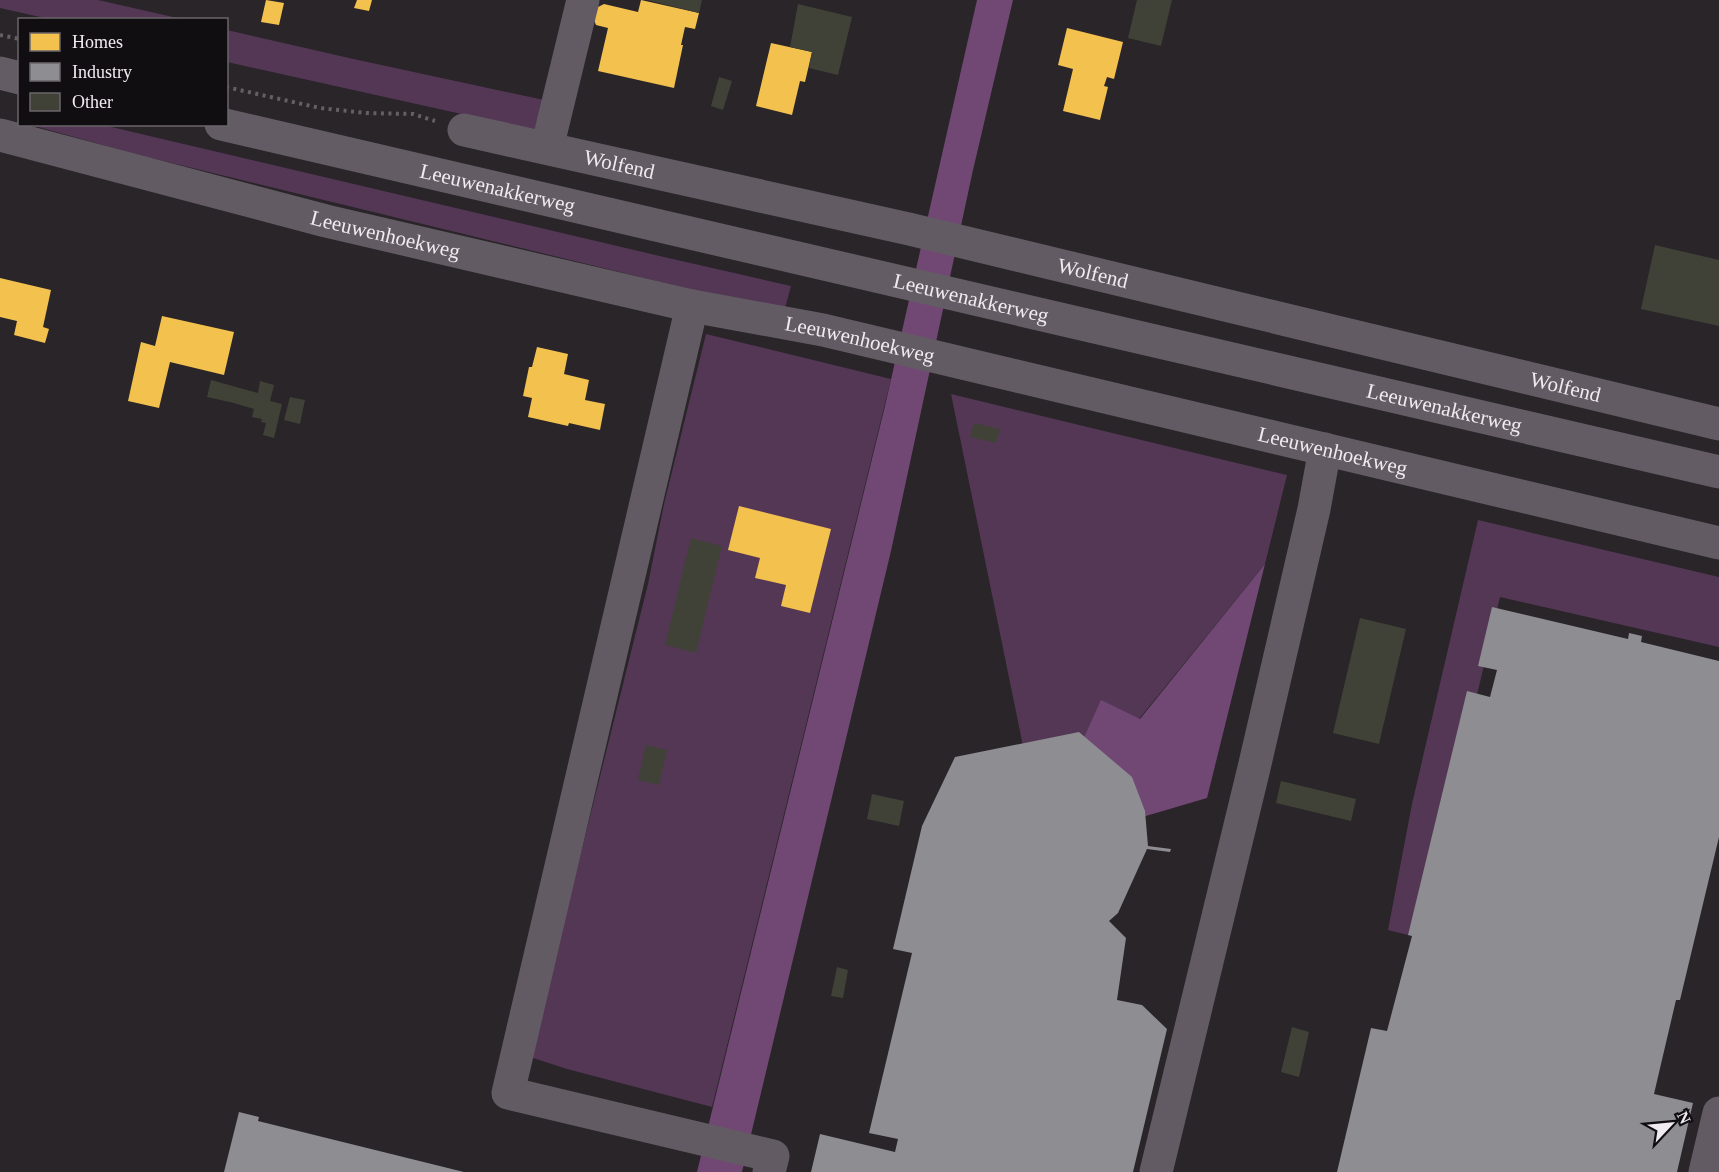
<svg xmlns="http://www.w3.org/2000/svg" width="1719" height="1172" font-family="Georgia,serif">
	<rect width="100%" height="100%" fill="#292529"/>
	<path fill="#533755" d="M0,0H98L182,19H49L0,8Z
		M227,30L349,58L544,100L538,131L227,62Z
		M31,125H103L664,257L791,286L784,312L139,155Z
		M706,334L891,379L712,1107L567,1069L530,1057L648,584L664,504Z
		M951,394L1287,475L1265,564L1139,719L1077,753L1023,746Z
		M1478,520L1719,577V647L1500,597L1420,938L1388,930L1412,804Z"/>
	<path fill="#714873" d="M977,0H1013L973,170L891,551L742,1172H697L885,406Z
		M1265,564L1207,798L1139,818L1077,753L1101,700L1140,719Z"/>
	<path fill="#f2c14e" d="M266,0L284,3L279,25L261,22Z
		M357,0H372L369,11L354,8Z
		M641,0L699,13L695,29L685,27L681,45H683L674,88L598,71L608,28L596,25L594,20L598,7L604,4L638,12Z
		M1067,28L1123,42L1114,79L1107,77L1104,86L1108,87L1100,120L1063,111L1073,69L1058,65Z
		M771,43L812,52L805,82L800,81L792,115L756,106Z
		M0,278L51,290L43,327L49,329L45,343L14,335L17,321L0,317Z
		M162,316L234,332L224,375L170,362L159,408L128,401L141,342L155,346Z
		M537,347L568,354L564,374L589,380L585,400L605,404L600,430L569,423L568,426L528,417L532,398L523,396L529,367H532Z
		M739,506L831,529L810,613L781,606L786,585L755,578L760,558L728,550Z"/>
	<path fill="#8d8d92" d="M1492,607L1628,639L1629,633L1642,636L1641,642L1719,661V837L1680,1000H1676L1654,1094L1693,1103L1677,1172H1337L1371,1028L1387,1031L1412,936L1408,935L1467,691L1490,697L1497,670L1478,666Z
		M1079,732L1132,777L1145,811L1148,846L1171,849L1170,852L1147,849L1118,913L1109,921L1126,938L1117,1000L1142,1005L1167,1029L1133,1172H811L820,1134L895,1152L898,1139L869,1133L912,953L893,949L922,826L955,757Z
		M239,1112L259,1117L258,1121L464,1172H224Z"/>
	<path fill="#414237" d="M647,0H702L699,13Z
		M1137,0H1172L1161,46L1128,38Z
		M798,4L852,17L838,75L809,68L812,52L790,47Z
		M719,77L732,81L723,110L711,106Z
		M1655,245L1719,260V326L1641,309Z
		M211,380L258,393L260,381L274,385L270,401L282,404L274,438L263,435L266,423L261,422L262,419L252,417L254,409L234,403L207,397Z
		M290,397L305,400L300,424L284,420Z
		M974,423L1000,429L996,443L970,437Z
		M691,538L722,546L696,653L665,645Z
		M1360,618L1406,629L1379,744L1333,733Z
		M646,745L667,750L659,785L638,780Z
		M1281,781L1356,799L1351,821L1276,803Z
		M872,794L904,801L899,826L867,819Z
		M837,967L848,970L843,998L831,996Z
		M1292,1027L1309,1032L1299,1077L1281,1072Z"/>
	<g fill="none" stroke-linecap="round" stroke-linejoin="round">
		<path stroke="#646064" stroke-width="4" stroke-dasharray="3 4.5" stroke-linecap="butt" d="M0,35L20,39
			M226,87L320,108L366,113L413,114L435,121"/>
		<g stroke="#635b63" stroke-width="33">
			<path id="s1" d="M464,130L909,229L1719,424"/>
			<path id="s2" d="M0,135L326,221L692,306L823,330L1719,543"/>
			<path d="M547,148L583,0"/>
			<path d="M692,306L508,1093L773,1156L769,1172"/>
			<path d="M1156,1172L1254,768L1314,509L1325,449"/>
			<path d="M1705,1172L1719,1113"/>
		</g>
		<g stroke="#645c64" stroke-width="33">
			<path d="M0,73L20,78"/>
			<path id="s3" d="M221,124L1719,472"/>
		</g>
	</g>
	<g text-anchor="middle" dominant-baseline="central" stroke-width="6" stroke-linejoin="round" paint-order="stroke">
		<g font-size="21" fill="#f0ebf0" stroke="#110e11">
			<text stroke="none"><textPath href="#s1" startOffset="159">Wolfend</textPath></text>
			<text stroke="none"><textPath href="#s3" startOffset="284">Leeuwenakkerweg</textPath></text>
			<text stroke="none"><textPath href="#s2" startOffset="398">Leeuwenhoekweg</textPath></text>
			<text stroke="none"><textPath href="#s1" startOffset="645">Wolfend</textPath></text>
			<text stroke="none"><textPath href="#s3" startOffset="770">Leeuwenakkerweg</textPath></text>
			<text stroke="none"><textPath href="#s2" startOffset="884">Leeuwenhoekweg</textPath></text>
			<text stroke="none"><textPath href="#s1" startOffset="1131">Wolfend</textPath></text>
			<text stroke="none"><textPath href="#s3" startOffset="1256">Leeuwenakkerweg</textPath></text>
			<text stroke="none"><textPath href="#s2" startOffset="1370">Leeuwenhoekweg</textPath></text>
		</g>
	</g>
	<rect x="18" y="18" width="210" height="108" fill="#110e11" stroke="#6a666a" stroke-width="1.5"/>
	<rect x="30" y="33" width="30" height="18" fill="#f2c14e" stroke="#6a666a" stroke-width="1.5"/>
	<text x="72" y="48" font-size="18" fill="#f0ebf0">Homes</text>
	<rect x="30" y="63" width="30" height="18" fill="#8d8d92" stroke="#6a666a" stroke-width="1.5"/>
	<text x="72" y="78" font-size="18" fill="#f0ebf0">Industry</text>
	<rect x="30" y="93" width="30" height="18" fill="#414237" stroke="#6a666a" stroke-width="1.5"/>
	<text x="72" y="108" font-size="18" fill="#f0ebf0">Other</text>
	<g transform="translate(1671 1124) rotate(64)" stroke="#110e11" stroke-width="4.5" paint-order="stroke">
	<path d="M0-4.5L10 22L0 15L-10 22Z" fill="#f0ebf0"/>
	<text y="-9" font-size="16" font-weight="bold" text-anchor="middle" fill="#f0ebf0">N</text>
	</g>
</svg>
